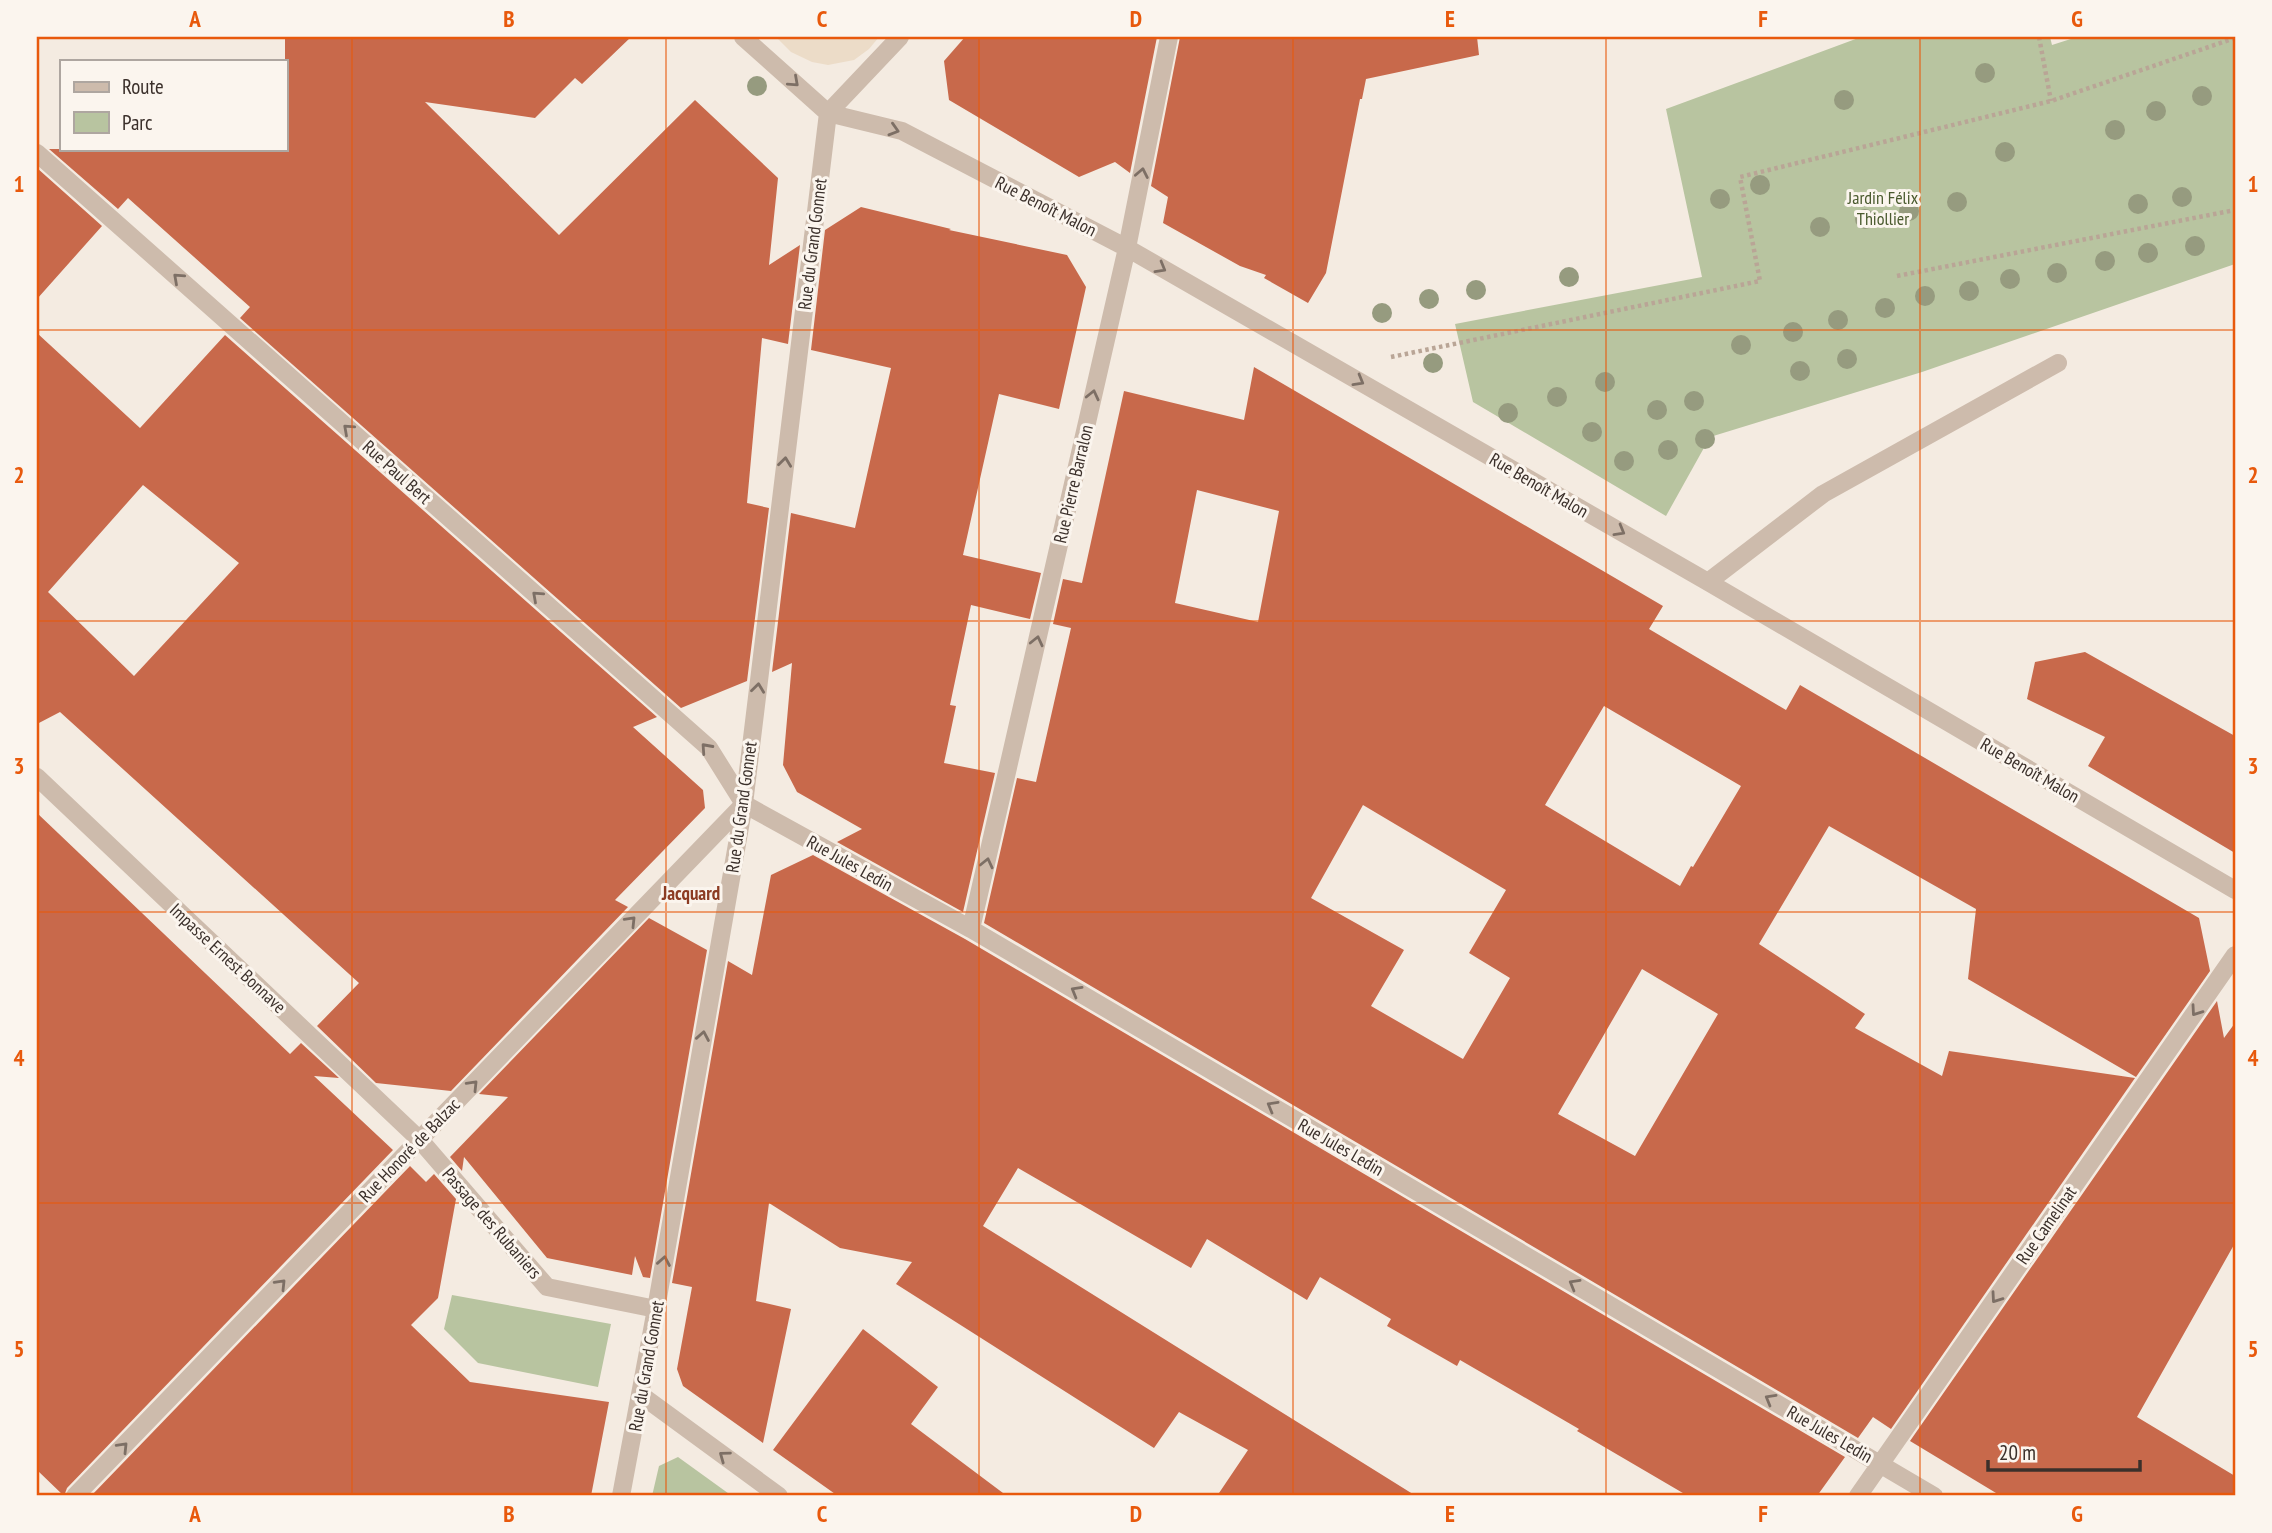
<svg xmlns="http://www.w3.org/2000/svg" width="2272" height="1533" font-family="'PT Sans Narrow',sans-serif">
	<rect width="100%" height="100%" fill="#f4ebe1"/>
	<path fill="#b8c4a0" d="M1861,37H2050L2052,45L2077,37H2235V264L1922,372L1710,437L1666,516L1473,402L1455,324L1702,277L1666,109Z
		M452,1295L611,1324L598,1387L478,1363L444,1329Z
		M678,1457L732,1496H652L659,1466Z"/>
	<path fill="#ecdcc8" d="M776,37H879L869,49L854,60L828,65L812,62L791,52Z"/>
	<path fill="#c8694b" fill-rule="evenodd" d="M285,37H631L582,84L575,78L535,118L425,102L559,235L695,100L778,178L769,265L800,245L788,344L762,338L747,503L769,508L747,681L681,708L240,318L250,307L128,198L118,209L49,149H285Z
		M965,37H1157L1130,173L1115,162L1079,177L949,100L944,61Z
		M1180,37H1477L1479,55L1366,79L1362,99H1360L1326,273L1308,303L1264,278L1266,275L1240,266L1163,223L1168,197L1151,186Z
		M37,168L102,226L37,299Z
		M861,207L951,229L949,230L1067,255L1086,287L1059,409L999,394L963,555L1041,573L1030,619L971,605L950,705L956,706L944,763L995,773L963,912L837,842L862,829L797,792L783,765L792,663L772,672L791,513L855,528L891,368L811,350L825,230Z
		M37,333L140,428L225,335L657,717L633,727L703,790L705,808L615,900L628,907L451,1091L376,1083L317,1026L359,983L60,712L37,724ZM143,485L239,563L134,676L48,592Z
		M1254,367L1663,606L1649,629L1786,710L1800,685L2199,918L2210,971L2136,1077L1968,979L1976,909L1829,826L1759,944L1865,1014L1855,1028L1942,1076L1949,1051L2135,1078L1891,1429L1873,1417L1858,1438L984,923L1017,778L1036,782L1071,628L1053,624L1063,579L1082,583L1124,391L1244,420ZM1197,490L1279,511L1258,622L1175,603ZM1604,706L1741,786L1693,867L1691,866L1680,886L1545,805ZM1363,805L1506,890L1469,953L1510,978L1463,1059L1371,1006L1404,950L1311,898ZM1642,969L1718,1014L1635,1156L1558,1114Z
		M2085,652L2235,736V853L2088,766L2105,737L2027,699L2035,662Z
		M37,813L290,1054L301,1043L339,1078L314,1076L393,1150L67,1488L64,1496L37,1470Z
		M813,855L965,939L1845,1457L1817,1496H1688L1577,1431L1579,1429L1460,1360L1457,1366L1387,1326L1391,1319L1320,1277L1307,1300L1207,1239L1191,1268L1018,1168L983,1226L1416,1496H1217L1248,1450L1179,1412L1154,1448L896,1284L912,1262L840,1248L769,1203L756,1301L791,1309L763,1443L683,1386L677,1369L692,1287L672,1283L728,961L752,975L771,875Z
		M649,918L707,950L650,1278L643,1277L635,1256L632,1275L547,1258L464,1157L462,1171L450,1157L508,1097L479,1094Z
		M2217,1001L2224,1038L2235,1023V1243L2137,1417L2235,1476V1496H2001L1910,1441Z
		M410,1166L426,1182L434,1174L456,1199L438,1298L411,1325L470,1382L609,1402L591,1496H91Z
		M863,1329L938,1387L911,1424L1007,1496H838L773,1450Z"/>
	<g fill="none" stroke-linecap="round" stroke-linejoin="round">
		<path stroke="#b9a596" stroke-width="4.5" stroke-dasharray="3.5 3.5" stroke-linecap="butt" d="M2039,37L2051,101
			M1897,276L2235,210
			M1391,357L1760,281L1740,177L2051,101L2235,38"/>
		<path stroke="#cdbbac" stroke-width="18" d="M743,37L828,113L900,37
			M37,153L709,748L744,804L971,929L1934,1496
			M1708,582L1823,494L2058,363
			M37,777L420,1140L547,1287L656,1309
			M971,929L1127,248L1169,37
			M641,1395L779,1496
			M75,1496L744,804
			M621,1496L656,1309L744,804L828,113L902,131L1127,248L1708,582L2235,890
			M1858,1496L2235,955"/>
	</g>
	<g fill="#969b7f">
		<circle cx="1985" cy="73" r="10"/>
		<circle cx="757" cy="86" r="10"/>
		<circle cx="2202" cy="96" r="10"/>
		<circle cx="1844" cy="100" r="10"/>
		<circle cx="2156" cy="111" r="10"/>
		<circle cx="2115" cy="130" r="10"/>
		<circle cx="2005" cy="152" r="10"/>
		<circle cx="1760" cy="185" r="10"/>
		<circle cx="2182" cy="197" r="10"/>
		<circle cx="1720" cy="199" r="10"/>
		<circle cx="1957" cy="202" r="10"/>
		<circle cx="2138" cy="204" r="10"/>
		<circle cx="1909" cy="211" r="10"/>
		<circle cx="1865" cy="219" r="10"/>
		<circle cx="1820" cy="227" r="10"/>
		<circle cx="2195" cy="246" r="10"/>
		<circle cx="2148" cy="253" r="10"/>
		<circle cx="2105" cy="261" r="10"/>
		<circle cx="2057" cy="273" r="10"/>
		<circle cx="1569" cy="277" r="10"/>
		<circle cx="2010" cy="279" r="10"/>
		<circle cx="1476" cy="290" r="10"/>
		<circle cx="1969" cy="291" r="10"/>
		<circle cx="1925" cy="296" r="10"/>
		<circle cx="1429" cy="299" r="10"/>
		<circle cx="1885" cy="308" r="10"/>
		<circle cx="1382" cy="313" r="10"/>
		<circle cx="1838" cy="320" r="10"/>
		<circle cx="1793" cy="332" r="10"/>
		<circle cx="1741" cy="345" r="10"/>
		<circle cx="1847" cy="359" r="10"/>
		<circle cx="1433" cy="363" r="10"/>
		<circle cx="1800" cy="371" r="10"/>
		<circle cx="1605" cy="382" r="10"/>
		<circle cx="1557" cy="397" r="10"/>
		<circle cx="1694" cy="401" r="10"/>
		<circle cx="1657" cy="410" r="10"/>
		<circle cx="1508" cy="413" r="10"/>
		<circle cx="1592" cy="432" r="10"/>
		<circle cx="1705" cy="439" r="10"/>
		<circle cx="1668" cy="450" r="10"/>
		<circle cx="1624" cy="461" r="10"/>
	</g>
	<defs><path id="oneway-chevron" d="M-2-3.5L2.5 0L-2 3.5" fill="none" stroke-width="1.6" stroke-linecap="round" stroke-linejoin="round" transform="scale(1.75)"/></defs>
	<g stroke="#7d6f65">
		<use href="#oneway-chevron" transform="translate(794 82) rotate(42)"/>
		<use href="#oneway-chevron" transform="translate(894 130) rotate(17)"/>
		<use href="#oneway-chevron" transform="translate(1142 173) rotate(-79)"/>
		<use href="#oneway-chevron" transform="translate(1161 268) rotate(30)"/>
		<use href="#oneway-chevron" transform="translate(178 278) rotate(-138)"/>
		<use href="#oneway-chevron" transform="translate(1359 381) rotate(30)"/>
		<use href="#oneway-chevron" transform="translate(1093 395) rotate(-77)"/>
		<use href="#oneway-chevron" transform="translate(348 429) rotate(-138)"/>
		<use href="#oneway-chevron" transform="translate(785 462) rotate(-83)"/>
		<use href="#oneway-chevron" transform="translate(1620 531) rotate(30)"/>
		<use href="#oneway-chevron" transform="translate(537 596) rotate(-138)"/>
		<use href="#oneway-chevron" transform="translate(1037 641) rotate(-77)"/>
		<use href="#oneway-chevron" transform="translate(758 688) rotate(-83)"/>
		<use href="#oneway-chevron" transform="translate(706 748) rotate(-132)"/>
		<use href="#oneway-chevron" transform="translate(987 863) rotate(-77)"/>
		<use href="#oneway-chevron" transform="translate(631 921) rotate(-46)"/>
		<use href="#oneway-chevron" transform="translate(1076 991) rotate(-150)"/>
		<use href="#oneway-chevron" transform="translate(2196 1011) rotate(125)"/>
		<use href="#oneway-chevron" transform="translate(703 1036) rotate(-80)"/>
		<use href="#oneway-chevron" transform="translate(473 1085) rotate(-46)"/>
		<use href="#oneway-chevron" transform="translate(1272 1106) rotate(-150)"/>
		<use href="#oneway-chevron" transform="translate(664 1261) rotate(-80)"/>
		<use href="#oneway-chevron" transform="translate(281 1284) rotate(-46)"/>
		<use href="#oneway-chevron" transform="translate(1574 1284) rotate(-150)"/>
		<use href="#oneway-chevron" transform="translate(1996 1298) rotate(125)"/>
		<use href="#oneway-chevron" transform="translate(1770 1399) rotate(-150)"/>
		<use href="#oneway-chevron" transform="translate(123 1447) rotate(-46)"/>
		<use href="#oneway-chevron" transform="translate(724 1456) rotate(-144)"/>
	</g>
	<path fill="none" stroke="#e8590c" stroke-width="2" stroke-opacity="0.55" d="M352,37V1496M666,37V1496M979,37V1496M1293,37V1496M1606,37V1496M1920,37V1496M37,330H2235M37,621H2235M37,912H2235M37,1203H2235"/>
	<g text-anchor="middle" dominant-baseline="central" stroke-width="6" stroke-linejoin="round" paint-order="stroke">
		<g font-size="18" fill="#4a5a2e" stroke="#fbf5ee">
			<text x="1883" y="197">Jardin Félix<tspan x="1883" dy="21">Thiollier</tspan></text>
		</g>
		<g font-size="18" fill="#3b302b" stroke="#fbf5ee">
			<text transform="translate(1046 206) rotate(27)">Rue Benoît Malon</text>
			<text transform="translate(812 244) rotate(-83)">Rue du Grand Gonnet</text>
			<text transform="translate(397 472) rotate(42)">Rue Paul Bert</text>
			<text transform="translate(1073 484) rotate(-77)">Rue Pierre Barralon</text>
			<text transform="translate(1539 485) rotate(30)">Rue Benoît Malon</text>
			<text transform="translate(2030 770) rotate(30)">Rue Benoît Malon</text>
			<text transform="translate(741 807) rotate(-82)">Rue du Grand Gonnet</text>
			<text transform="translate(850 863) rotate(29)">Rue Jules Ledin</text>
			<text transform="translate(228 958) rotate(43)">Impasse Ernest Bonnave</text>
			<text transform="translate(1341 1147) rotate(30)">Rue Jules Ledin</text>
			<text transform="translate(409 1150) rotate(-46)">Rue Honoré de Balzac</text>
			<text transform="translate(492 1223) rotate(49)">Passage des Rubaniers</text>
			<text transform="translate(2046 1225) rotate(-55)">Rue Camelinat</text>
			<text transform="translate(646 1366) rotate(-80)">Rue du Grand Gonnet</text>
			<text transform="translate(1830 1434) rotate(30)">Rue Jules Ledin</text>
		</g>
		<g font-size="19" font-weight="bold" fill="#8c3b22" stroke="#fbf5ee">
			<text x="691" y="893">Jacquard</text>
		</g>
	</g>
	<rect width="2272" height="1533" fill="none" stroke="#fbf5ee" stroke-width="77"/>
	<rect x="60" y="60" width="228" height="91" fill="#fbf5ee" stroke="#aea6a0" stroke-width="2"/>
	<rect x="74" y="82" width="35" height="10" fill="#cdbbac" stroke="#aea6a0" stroke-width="2"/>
	<text x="122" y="94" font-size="21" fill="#3b302b">Route</text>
	<rect x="74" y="112" width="35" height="21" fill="#b8c4a0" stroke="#aea6a0" stroke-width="2"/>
	<text x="122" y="130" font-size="21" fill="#3b302b">Parc</text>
	<path d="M1988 1460v10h152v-10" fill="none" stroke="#3b302b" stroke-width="3.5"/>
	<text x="1999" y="1460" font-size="21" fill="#3b302b" stroke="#fbf5ee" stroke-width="5" paint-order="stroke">20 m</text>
	<rect x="38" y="38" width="2196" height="1456" fill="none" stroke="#e8590c" stroke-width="2.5"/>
	<g font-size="23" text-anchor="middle" font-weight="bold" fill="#e8590c">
		<text x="195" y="27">A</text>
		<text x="509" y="27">B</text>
		<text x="822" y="27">C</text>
		<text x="1136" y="27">D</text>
		<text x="1450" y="27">E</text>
		<text x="1763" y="27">F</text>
		<text x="2077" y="27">G</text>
		<text x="19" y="192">1</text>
		<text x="2253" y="192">1</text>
		<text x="19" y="483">2</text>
		<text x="2253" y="483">2</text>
		<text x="19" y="774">3</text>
		<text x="2253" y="774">3</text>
		<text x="19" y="1066">4</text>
		<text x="2253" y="1066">4</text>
		<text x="19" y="1357">5</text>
		<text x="2253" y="1357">5</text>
		<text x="195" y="1522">A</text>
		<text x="509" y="1522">B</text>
		<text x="822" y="1522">C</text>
		<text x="1136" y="1522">D</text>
		<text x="1450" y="1522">E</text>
		<text x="1763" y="1522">F</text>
		<text x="2077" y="1522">G</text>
	</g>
</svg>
